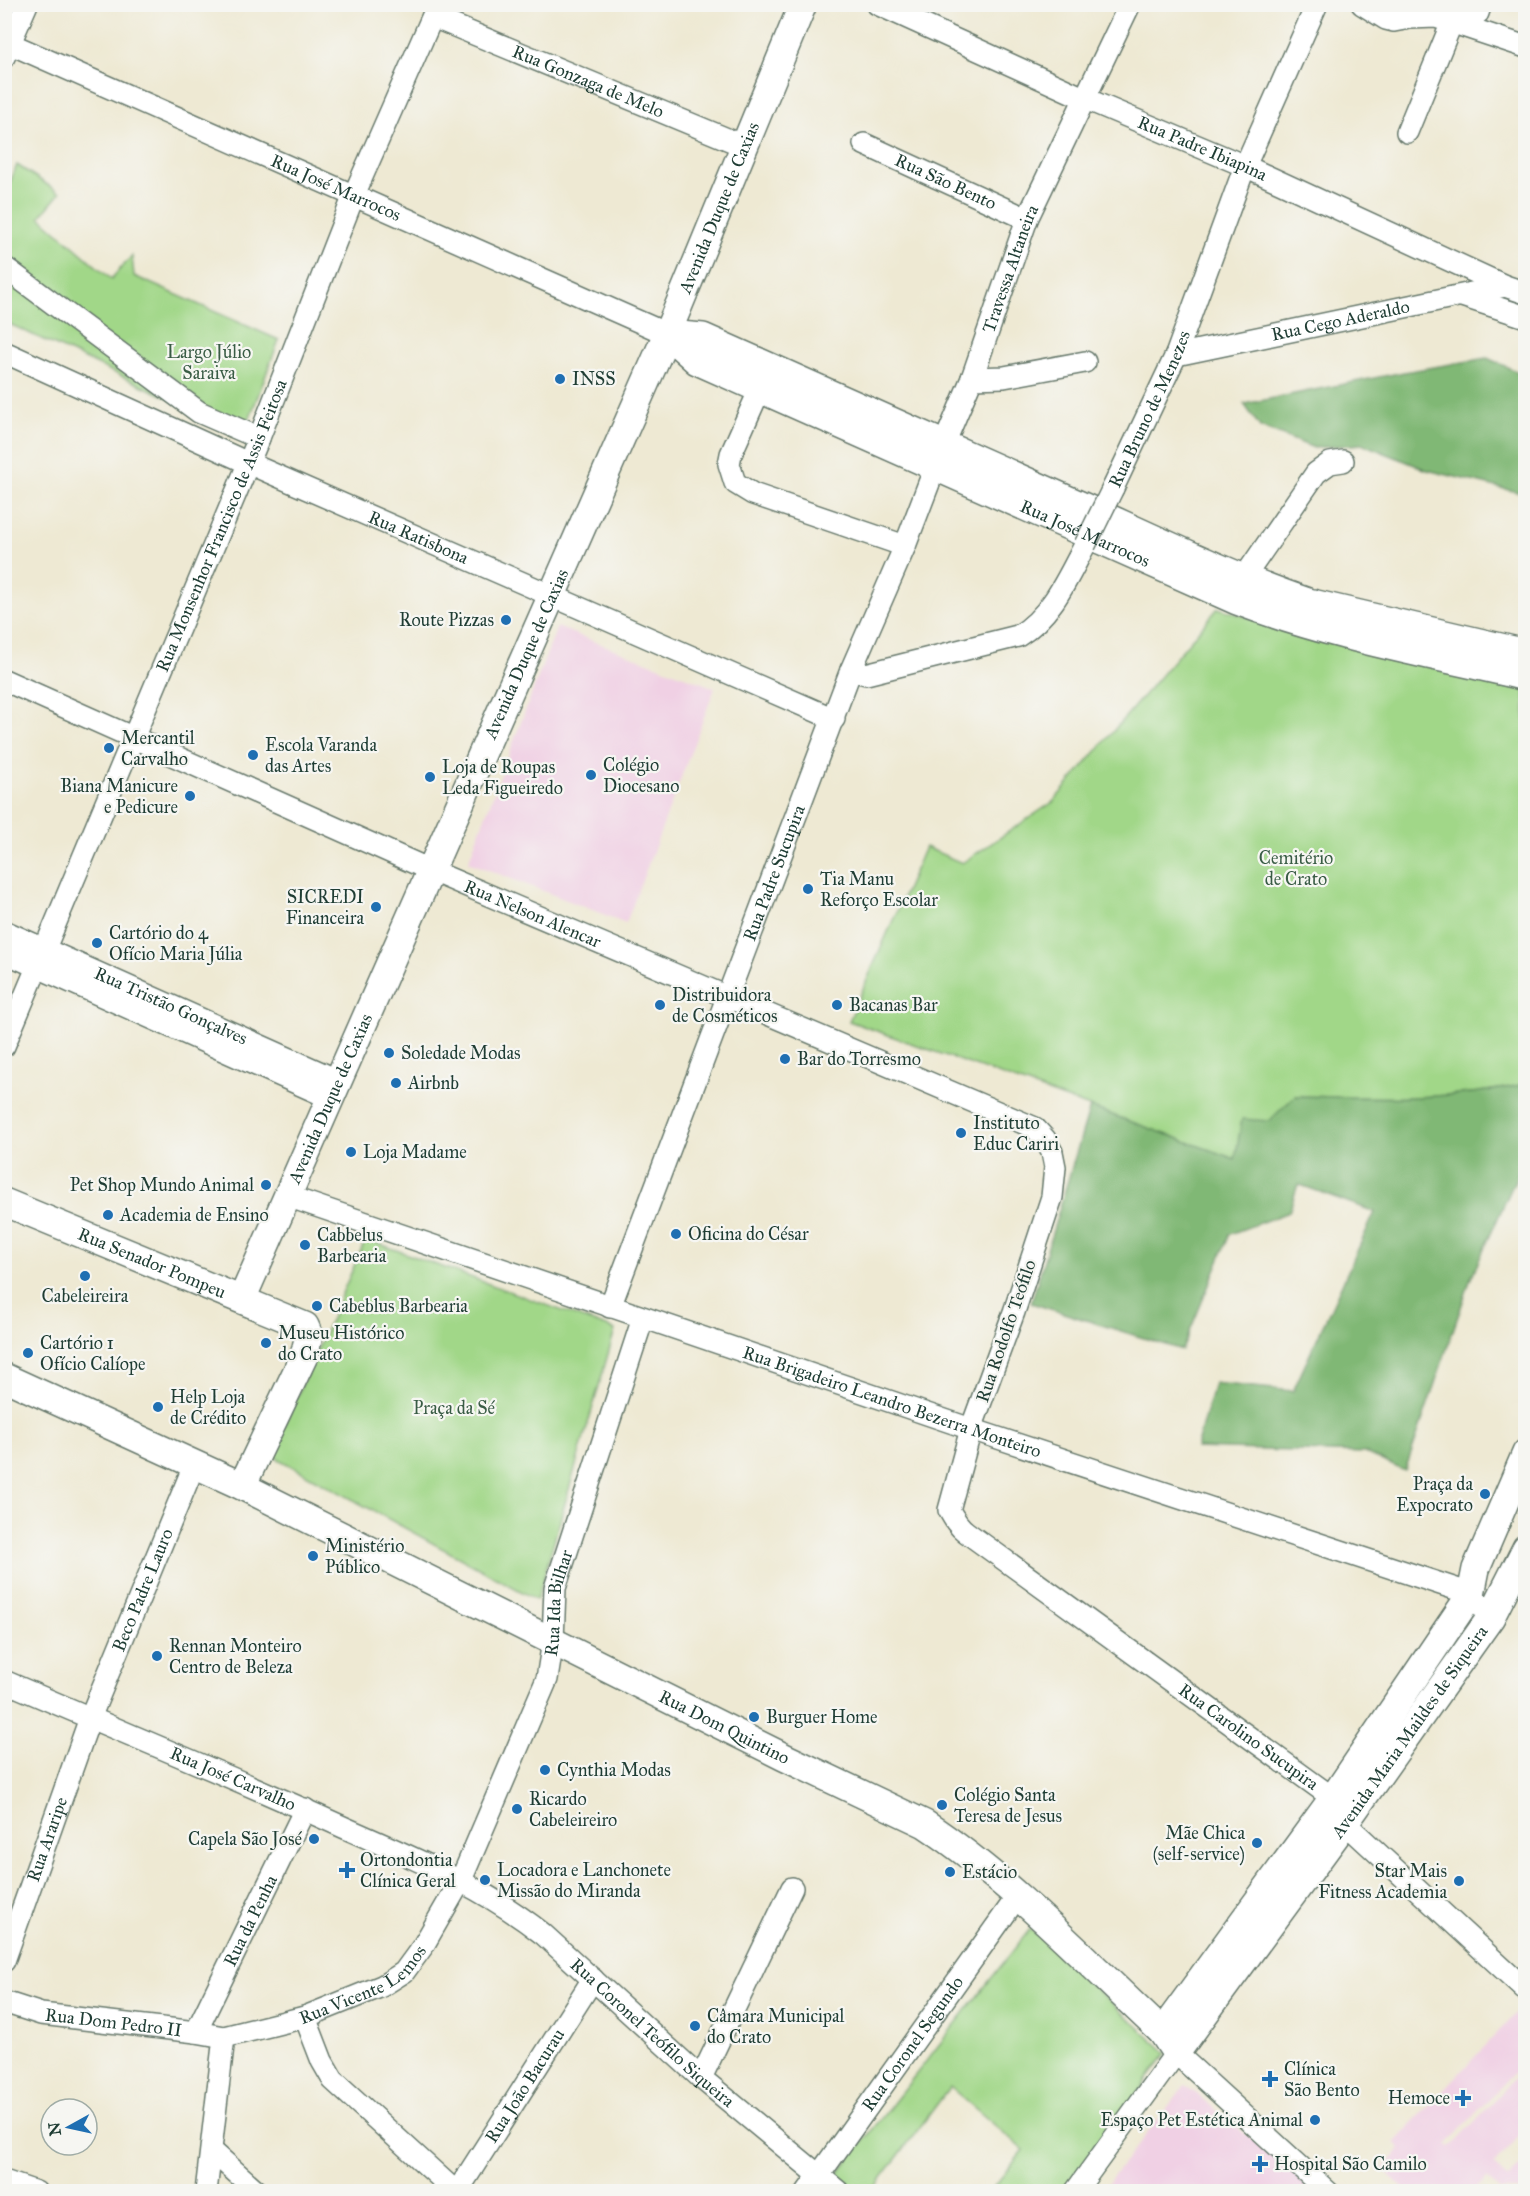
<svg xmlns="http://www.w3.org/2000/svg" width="1530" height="2196" font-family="'IM FELL Great Primer',serif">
	<rect width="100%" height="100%" fill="#f6f6f2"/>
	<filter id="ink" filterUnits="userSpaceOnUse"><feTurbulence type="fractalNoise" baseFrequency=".0167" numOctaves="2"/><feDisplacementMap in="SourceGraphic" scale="12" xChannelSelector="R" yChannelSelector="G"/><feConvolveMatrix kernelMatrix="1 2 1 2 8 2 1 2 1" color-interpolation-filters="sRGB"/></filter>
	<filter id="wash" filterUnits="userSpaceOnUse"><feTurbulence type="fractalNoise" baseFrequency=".008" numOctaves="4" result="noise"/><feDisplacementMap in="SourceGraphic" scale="24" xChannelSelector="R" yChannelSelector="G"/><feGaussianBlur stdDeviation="1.35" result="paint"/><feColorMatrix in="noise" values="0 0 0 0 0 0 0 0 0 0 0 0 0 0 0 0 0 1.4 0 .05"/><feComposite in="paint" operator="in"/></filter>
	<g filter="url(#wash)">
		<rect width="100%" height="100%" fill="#eee9d3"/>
		<path fill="#f0d0e4" d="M557,627L715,688L626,923L468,862Z
			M1516,2013L1525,2022V2061L1447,2144L1451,2147L1525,2067V2130L1493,2165L1508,2179L1525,2161V2191H1501L1487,2178L1474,2191H1406L1383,2169L1401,2149L1395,2142Z
			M1185,2085L1317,2191L1101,2192Z"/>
		<path fill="#a1d788" stroke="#608a5e" stroke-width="1.5" d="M17,165L60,193L40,217L111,279L132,256L134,276L279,340L247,425L199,412L5,322V195Z
			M1218,608L1318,638L1525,687V1084C1450,1101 1372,1098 1295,1096L1235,1159L849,1021L925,847L962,863L1053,802Z
			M366,1239L615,1330L537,1600L271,1455Z
			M1030,1929L1167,2053L1066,2191H990L1024,2150L950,2087L872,2191H854L836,2176Z"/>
		<path fill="#80b874" stroke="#507a54" stroke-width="1.5" d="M1487,358L1525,375V494L1427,470L1363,444L1314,448L1260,427L1244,404L1404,372Z
			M1525,1084V1158L1471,1278L1405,1471L1365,1453L1196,1448L1214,1383L1293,1391L1375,1212L1298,1184L1289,1212L1230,1234L1182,1350L1031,1303L1090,1107L1235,1159L1242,1119L1269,1121L1295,1096C1372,1098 1450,1101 1525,1084Z"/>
	</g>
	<g filter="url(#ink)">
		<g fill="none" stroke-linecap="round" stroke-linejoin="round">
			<defs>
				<g id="minor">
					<path id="s1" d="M877,4L1086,99L1245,166L1505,286L1526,293"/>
					<path d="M1362,4L1386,19L1394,21L1410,18L1436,17L1526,47"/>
					<path id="s2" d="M433,17L744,146"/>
					<path id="s3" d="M4,41L667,334"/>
					<path d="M4,57L27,4"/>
					<path d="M1407,132L1452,22L1478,13L1481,4"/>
					<path id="s4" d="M864,144L1027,219"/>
					<path d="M4,267L199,412L259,438"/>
					<path d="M1462,296L1526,317"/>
					<path id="s5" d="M4,352L248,463L834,719"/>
					<path id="s6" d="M1176,355L1505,286"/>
					<path d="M972,378L1004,377L1085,362"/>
					<path d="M760,389L731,454L729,464L735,483L753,494L905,546"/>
					<path id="s7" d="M1113,488L1176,355L1245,166L1317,4"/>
					<path d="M1243,579L1316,473L1330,463L1343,461"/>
					<path d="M851,670L866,674L1018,636C1052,615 1067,579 1085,545"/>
					<path id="s8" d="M4,680L439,874L1035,1128L1045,1139L1052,1152L1055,1167L1052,1197L1014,1312L971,1429L949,1510C954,1519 958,1526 966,1532L1333,1798L1338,1815L1345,1823L1526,1990"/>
					<path id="s9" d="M4,931L337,1080"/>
					<path d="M4,952L330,1098"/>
					<path id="s10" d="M4,1046L259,438L354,195L438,4"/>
					<path id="s11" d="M287,1196L971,1429L1471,1594L1491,1617"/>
					<path id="s12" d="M610,1307L851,670L905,546L944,444L972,378L1027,219L1130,4"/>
					<path id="s13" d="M4,1681C117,1730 231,1776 343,1827C415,1859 481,1885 543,1934L701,2078L839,2192"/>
					<path id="s14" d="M4,1961L90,1718L195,1463"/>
					<path id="s15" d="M4,2002L41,2014L196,2032L224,2037L305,2017L382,1986L404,1972L423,1946L461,1880L547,1679L553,1641L555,1588L643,1318"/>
					<path d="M305,2017L322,2061L333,2080L456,2192"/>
					<path id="s16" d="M196,2032L305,1809"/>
					<path d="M701,2078L792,1888"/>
					<path d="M212,2151L258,2192"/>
					<path d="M4,2181L36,2192"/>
					<path d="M206,2192L224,2037"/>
					<path id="s17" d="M457,2192L593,1979"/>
					<path id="s18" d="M807,2192L1017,1897"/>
					<path d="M1075,2192L1176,2053L1328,2192"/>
				</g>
				<g id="major">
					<path id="s19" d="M667,334L697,361L1237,601C1330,637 1429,654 1526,677"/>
					<path d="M667,334L703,337C828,393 953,448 1078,504C1154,538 1229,575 1308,602L1526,653"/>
					<path id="s20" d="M4,1202L305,1326L309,1335L304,1356L242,1486"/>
					<path id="s21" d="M242,1299L667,334L803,4"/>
					<path id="s22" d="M4,1377L242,1486L784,1757L925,1824C1011,1881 1086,1961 1162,2032L1176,2053L1345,1823L1491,1617L1526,1548"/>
					<path d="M1162,2032L1333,1798L1471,1594L1476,1569L1526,1453"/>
				</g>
			</defs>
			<use href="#minor" stroke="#67796c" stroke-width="24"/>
			<use href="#major" stroke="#67796c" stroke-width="30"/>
			<use href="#minor" stroke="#fff" stroke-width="21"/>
			<use href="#major" stroke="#fff" stroke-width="27"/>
			<defs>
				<path id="minor-bridge" d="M1085,545L1113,488"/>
			</defs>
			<use href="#minor-bridge" stroke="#67796c" stroke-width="24" stroke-linecap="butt"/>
			<use href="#minor-bridge" stroke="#fff" stroke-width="21"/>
		</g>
	</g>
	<g fill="#1f6fb2" stroke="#f6f6f2" stroke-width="2">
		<circle cx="560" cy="379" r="6"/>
		<circle cx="506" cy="620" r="6"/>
		<circle cx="109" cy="748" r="6"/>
		<circle cx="253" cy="755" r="6"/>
		<circle cx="591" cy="775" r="6"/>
		<circle cx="430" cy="777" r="6"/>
		<circle cx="190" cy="796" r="6"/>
		<circle cx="808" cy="889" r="6"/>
		<circle cx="376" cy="907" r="6"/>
		<circle cx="97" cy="943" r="6"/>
		<circle cx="660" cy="1005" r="6"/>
		<circle cx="837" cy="1005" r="6"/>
		<circle cx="389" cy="1053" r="6"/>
		<circle cx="785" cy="1059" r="6"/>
		<circle cx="396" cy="1083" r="6"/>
		<circle cx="961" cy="1133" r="6"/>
		<circle cx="351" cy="1152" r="6"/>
		<circle cx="266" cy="1185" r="6"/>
		<circle cx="108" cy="1215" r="6"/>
		<circle cx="676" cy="1234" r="6"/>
		<circle cx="305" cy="1245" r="6"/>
		<circle cx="85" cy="1276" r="6"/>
		<circle cx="317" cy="1306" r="6"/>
		<circle cx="266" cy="1343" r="6"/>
		<circle cx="28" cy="1353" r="6"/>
		<circle cx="158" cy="1407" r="6"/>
		<circle cx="1485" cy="1494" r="6"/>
		<circle cx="313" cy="1556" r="6"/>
		<circle cx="157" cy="1656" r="6"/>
		<circle cx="754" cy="1717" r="6"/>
		<circle cx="545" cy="1770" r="6"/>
		<circle cx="942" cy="1805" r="6"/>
		<circle cx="517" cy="1809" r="6"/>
		<circle cx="314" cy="1839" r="6"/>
		<circle cx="1257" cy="1843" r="6"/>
		<path d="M344 1861h6v6h6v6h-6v6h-6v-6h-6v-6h6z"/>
		<circle cx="950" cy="1872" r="6"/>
		<circle cx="485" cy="1880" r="6"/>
		<circle cx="1459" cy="1881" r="6"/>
		<circle cx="695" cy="2026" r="6"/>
		<path d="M1267 2070h6v6h6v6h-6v6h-6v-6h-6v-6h6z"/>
		<path d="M1460 2089h6v6h6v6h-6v6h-6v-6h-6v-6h6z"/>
		<circle cx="1315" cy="2120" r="6"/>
		<path d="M1257 2155h6v6h6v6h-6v6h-6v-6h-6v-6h6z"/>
	</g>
	<g text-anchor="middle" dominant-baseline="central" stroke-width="4.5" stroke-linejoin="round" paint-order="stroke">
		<g font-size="18" fill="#1f3d34" stroke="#f6f6f2">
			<text stroke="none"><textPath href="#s2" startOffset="168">Rua Gonzaga de Melo</textPath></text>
			<text stroke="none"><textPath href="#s1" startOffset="356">Rua Padre Ibiapina</textPath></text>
			<text stroke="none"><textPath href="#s4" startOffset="90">Rua São Bento</textPath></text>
			<text stroke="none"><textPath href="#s3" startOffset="363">Rua José Marrocos</textPath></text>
			<text stroke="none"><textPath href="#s21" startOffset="1191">Avenida Duque de Caxias</textPath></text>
			<text stroke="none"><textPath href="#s12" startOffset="1113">Travessa Altaneira</textPath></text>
			<text stroke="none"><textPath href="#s6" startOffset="168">Rua Cego Aderaldo</textPath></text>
			<text stroke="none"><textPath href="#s7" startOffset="87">Rua Bruno de Menezes</textPath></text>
			<text stroke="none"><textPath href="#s10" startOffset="564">Rua Monsenhor Francisco de Assis Feitosa</textPath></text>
			<text stroke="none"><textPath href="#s19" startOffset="465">Rua José Marrocos</textPath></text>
			<text stroke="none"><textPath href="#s5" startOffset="454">Rua Ratisbona</textPath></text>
			<text stroke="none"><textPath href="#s21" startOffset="705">Avenida Duque de Caxias</textPath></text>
			<text stroke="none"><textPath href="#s12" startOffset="464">Rua Padre Sucupira</textPath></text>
			<text stroke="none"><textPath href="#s8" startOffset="578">Rua Nelson Alencar</textPath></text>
			<text stroke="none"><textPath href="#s9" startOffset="183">Rua Tristão Gonçalves</textPath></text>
			<text stroke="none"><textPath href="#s21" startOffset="219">Avenida Duque de Caxias</textPath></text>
			<text stroke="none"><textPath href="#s20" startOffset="160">Rua Senador Pompeu</textPath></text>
			<text transform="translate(1006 1331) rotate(-71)">Rua Rodolfo Teófilo</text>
			<text stroke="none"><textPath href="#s11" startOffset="639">Rua Brigadeiro Leandro Bezerra Monteiro</textPath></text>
			<text stroke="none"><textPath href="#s14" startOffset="396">Beco Padre Lauro</textPath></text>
			<text stroke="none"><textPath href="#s15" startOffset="820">Rua Ida Bilhar</textPath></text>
			<text stroke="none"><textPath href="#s22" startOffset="801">Rua Dom Quintino</textPath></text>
			<text stroke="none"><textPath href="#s22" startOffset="1762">Avenida Maria Maildes de Siqueira</textPath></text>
			<text stroke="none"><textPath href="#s8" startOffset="1906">Rua Carolino Sucupira</textPath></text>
			<text stroke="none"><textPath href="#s13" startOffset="249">Rua José Carvalho</textPath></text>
			<text stroke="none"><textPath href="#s14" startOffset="129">Rua Araripe</textPath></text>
			<text stroke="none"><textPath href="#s16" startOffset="124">Rua da Penha</textPath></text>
			<text stroke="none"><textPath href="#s15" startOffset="374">Rua Vicente Lemos</textPath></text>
			<text stroke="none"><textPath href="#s15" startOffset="112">Rua Dom Pedro II</textPath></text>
			<text stroke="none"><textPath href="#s13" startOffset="744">Rua Coronel Teófilo Siqueira</textPath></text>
			<text stroke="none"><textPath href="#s18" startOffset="182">Rua Coronel Segundo</textPath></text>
			<text stroke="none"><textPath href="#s17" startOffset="126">Rua João Bacurau</textPath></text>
		</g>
		<g font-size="18" fill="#395c45" stroke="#f6f6f2">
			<text x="209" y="352">Largo Júlio<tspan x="209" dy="21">Saraiva</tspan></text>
			<text x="1296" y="858">Cemitério<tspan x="1296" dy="21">de Crato</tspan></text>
			<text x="454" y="1408">Praça da Sé</text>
		</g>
		<g font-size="18" fill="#1f3d34" stroke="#f6f6f2" text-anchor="start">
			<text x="572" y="379">INSS</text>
			<text x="494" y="620" text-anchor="end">Route Pizzas</text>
			<text x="121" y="738">Mercantil<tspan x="121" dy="21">Carvalho</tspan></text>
			<text x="265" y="745">Escola Varanda<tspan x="265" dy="21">das Artes</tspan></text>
			<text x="603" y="765">Colégio<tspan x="603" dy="21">Diocesano</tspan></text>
			<text x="442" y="767">Loja de Roupas<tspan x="442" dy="21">Leda Figueiredo</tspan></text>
			<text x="178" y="786" text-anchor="end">Biana Manicure<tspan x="178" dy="21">e Pedicure</tspan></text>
			<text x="820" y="879">Tia Manu<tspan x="820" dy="21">Reforço Escolar</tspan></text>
			<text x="364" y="897" text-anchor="end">SICREDI<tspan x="364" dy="21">Financeira</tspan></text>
			<text x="109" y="933">Cartório do 4<tspan x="109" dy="21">Ofício Maria Júlia</tspan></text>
			<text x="672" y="995">Distribuidora<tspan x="672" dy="21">de Cosméticos</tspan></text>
			<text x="849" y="1005">Bacanas Bar</text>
			<text x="401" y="1053">Soledade Modas</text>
			<text x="797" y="1059">Bar do Torresmo</text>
			<text x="408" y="1083">Airbnb</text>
			<text x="973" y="1123">Instituto<tspan x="973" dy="21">Educ Cariri</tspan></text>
			<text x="363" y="1152">Loja Madame</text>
			<text x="254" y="1185" text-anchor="end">Pet Shop Mundo Animal</text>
			<text x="120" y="1215">Academia de Ensino</text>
			<text x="688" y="1234">Oficina do César</text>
			<text x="317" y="1235">Cabbelus<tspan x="317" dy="21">Barbearia</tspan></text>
			<text x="85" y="1296" text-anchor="middle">Cabeleireira</text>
			<text x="329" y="1306">Cabeblus Barbearia</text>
			<text x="278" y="1333">Museu Histórico<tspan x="278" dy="21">do Crato</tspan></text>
			<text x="40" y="1343">Cartório 1<tspan x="40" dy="21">Ofício Calíope</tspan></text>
			<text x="170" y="1397">Help Loja<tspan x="170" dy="21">de Crédito</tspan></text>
			<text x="1473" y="1484" text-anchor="end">Praça da<tspan x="1473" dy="21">Expocrato</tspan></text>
			<text x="325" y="1546">Ministério<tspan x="325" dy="21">Público</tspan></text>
			<text x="169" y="1646">Rennan Monteiro<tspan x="169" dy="21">Centro de Beleza</tspan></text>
			<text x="766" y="1717">Burguer Home</text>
			<text x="557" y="1770">Cynthia Modas</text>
			<text x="954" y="1795">Colégio Santa<tspan x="954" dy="21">Teresa de Jesus</tspan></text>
			<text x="529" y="1799">Ricardo<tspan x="529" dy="21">Cabeleireiro</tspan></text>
			<text x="1245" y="1833" text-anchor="end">Mãe Chica<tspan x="1245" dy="21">(self-service)</tspan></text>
			<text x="302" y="1839" text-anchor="end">Capela São José</text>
			<text x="360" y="1860">Ortondontia<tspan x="360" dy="21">Clínica Geral</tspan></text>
			<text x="497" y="1870">Locadora e Lanchonete<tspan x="497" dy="21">Missão do Miranda</tspan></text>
			<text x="1447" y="1871" text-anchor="end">Star Mais<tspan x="1447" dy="21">Fitness Academia</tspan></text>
			<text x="962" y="1872">Estácio</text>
			<text x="707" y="2016">Câmara Municipal<tspan x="707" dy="21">do Crato</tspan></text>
			<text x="1284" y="2069">Clínica<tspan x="1284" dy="21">São Bento</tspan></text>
			<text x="1450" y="2098" text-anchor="end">Hemoce</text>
			<text x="1303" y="2120" text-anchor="end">Espaço Pet Estética Animal</text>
			<text x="1274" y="2164">Hospital São Camilo</text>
		</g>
	</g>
	<rect width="1530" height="2196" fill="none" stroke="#f6f6f2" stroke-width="24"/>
	<g transform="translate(69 2127) rotate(262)"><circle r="28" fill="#f6f6f2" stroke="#a0aca6" stroke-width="1.5"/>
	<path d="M0-4.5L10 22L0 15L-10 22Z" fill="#1f6fb2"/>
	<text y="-9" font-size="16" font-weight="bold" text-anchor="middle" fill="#1f3d34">N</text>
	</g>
</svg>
